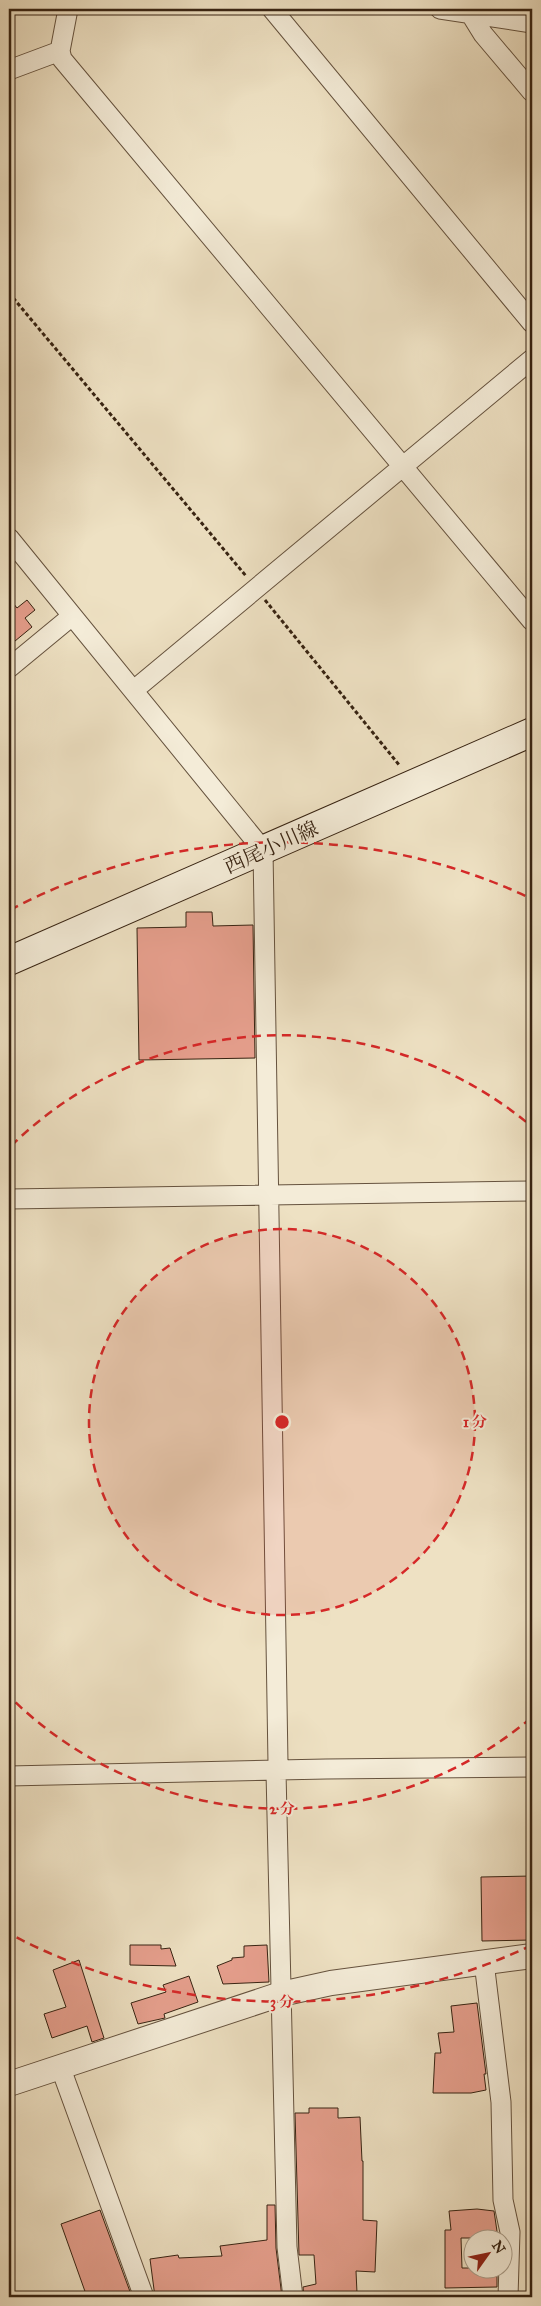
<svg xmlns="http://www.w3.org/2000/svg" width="541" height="2306" font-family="'IM FELL Great Primer','Noto Serif JP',serif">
	<rect width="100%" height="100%" fill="#eee1c3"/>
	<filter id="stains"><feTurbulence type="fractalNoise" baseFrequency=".004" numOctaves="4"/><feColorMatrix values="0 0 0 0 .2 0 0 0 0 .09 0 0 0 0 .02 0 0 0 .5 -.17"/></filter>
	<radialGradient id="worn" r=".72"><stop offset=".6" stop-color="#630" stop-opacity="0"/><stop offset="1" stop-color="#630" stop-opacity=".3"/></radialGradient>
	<path fill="#e69f8d" stroke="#372312" d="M9,598L17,608L27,600L35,610L25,618L32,627L9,646Z
		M186,912H212L213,926L253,925L255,1058L139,1060L137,928L186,927Z
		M532,1876V1940L482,1941L481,1877Z
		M130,1945H161V1949L170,1948L176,1966L130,1965Z
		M267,1945L269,1982L223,1984L217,1966L232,1960V1958L244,1957V1946Z
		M79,1960L104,2038L92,2042L87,2026L52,2038L44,2014L66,2007L53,1970Z
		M189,1976L198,2002L164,2014L165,2018L138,2024L131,2003L166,1992L163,1985Z
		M477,2003L486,2074H484L486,2090L471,2093H433L435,2053H441L438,2033L454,2032L451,2006Z
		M309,2108H338V2118L360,2117L362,2161H363V2220L377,2221L375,2272L356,2271L357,2293L342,2294V2297H304L303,2287L316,2284L314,2255H299L295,2113H309Z
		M267,2205H275L276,2248L282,2297H155L150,2259L178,2255L179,2258L222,2256L220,2246L267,2240Z
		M477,2209L494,2211L498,2238H461L462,2268H497V2287L445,2288V2230H451L449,2211Z
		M100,2210L132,2297H87L61,2224Z"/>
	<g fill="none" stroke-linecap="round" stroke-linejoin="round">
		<defs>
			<path id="minor" d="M68,9L60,51L62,59L532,621
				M272,9L532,323
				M440,9L532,23
				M471,9L470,13L483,34L532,92
				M9,70L60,51
				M9,538L263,850L278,1763L276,1772L287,2247L293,2297
				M9,668L72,616
				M134,690L532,359
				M9,1199L532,1191
				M9,1776L326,1769L532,1767
				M484,1962L501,2102L503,2200L510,2232L508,2297
				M60,2066L144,2297"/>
			<path id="tertiary" d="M9,2084L281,1994L331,1983L532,1956"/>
			<path id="secondary" d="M9,961L532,732"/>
		</defs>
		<use href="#minor" stroke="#65523e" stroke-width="21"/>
		<use href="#tertiary" stroke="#65523e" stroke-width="26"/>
		<use href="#secondary" stroke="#372312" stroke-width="30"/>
		<path stroke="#372312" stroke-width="3" stroke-dasharray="4 2.5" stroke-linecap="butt" d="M9,293L246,576
			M265,600L400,766"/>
		<use href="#minor" stroke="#f4ecd8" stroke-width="19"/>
		<use href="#tertiary" stroke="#f4ecd8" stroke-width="24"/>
		<use href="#secondary" stroke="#f4ecd8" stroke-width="28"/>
	</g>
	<circle cx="282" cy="1422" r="193" fill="#d62828" fill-opacity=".12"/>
	<g fill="none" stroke="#d62828" stroke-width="2.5" stroke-dasharray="9 6">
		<circle cx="282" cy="1422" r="193"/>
		<path d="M531 1718A387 387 0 0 1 11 1698M11 1146A387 387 0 0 1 531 1126"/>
		<path d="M532 1945A580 580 0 0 1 10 1934M10 910A580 580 0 0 1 532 899"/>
	</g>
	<g text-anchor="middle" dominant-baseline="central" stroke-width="4" stroke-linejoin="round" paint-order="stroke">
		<g font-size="20" fill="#372312" stroke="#f4ecd8">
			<text transform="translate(271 847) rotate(-24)">西尾小川線</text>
		</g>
	</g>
	<circle cx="282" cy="1422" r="8" fill="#d62828" stroke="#f4ecd8" stroke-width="2.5"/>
	<g font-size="15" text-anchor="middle" font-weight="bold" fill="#d62828" stroke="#f4ecd8" stroke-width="4" stroke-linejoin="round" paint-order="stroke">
		<text x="475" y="1427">1 分</text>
		<text x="282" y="1814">2 分</text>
		<text x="282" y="2007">3 分</text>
	</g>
	<rect width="541" height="2306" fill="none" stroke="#eee1c3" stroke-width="30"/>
	<rect x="10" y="10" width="521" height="2286" fill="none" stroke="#372312" stroke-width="2.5"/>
	<rect x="15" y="15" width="511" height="2276" fill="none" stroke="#372312"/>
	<g transform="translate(488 2254) rotate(57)"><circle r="24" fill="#f4ecd8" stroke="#a89c89"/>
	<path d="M0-4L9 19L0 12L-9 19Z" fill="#8f2418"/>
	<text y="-8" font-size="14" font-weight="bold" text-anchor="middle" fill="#372312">N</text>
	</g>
	<rect width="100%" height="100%" filter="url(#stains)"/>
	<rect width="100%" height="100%" fill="url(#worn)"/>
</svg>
